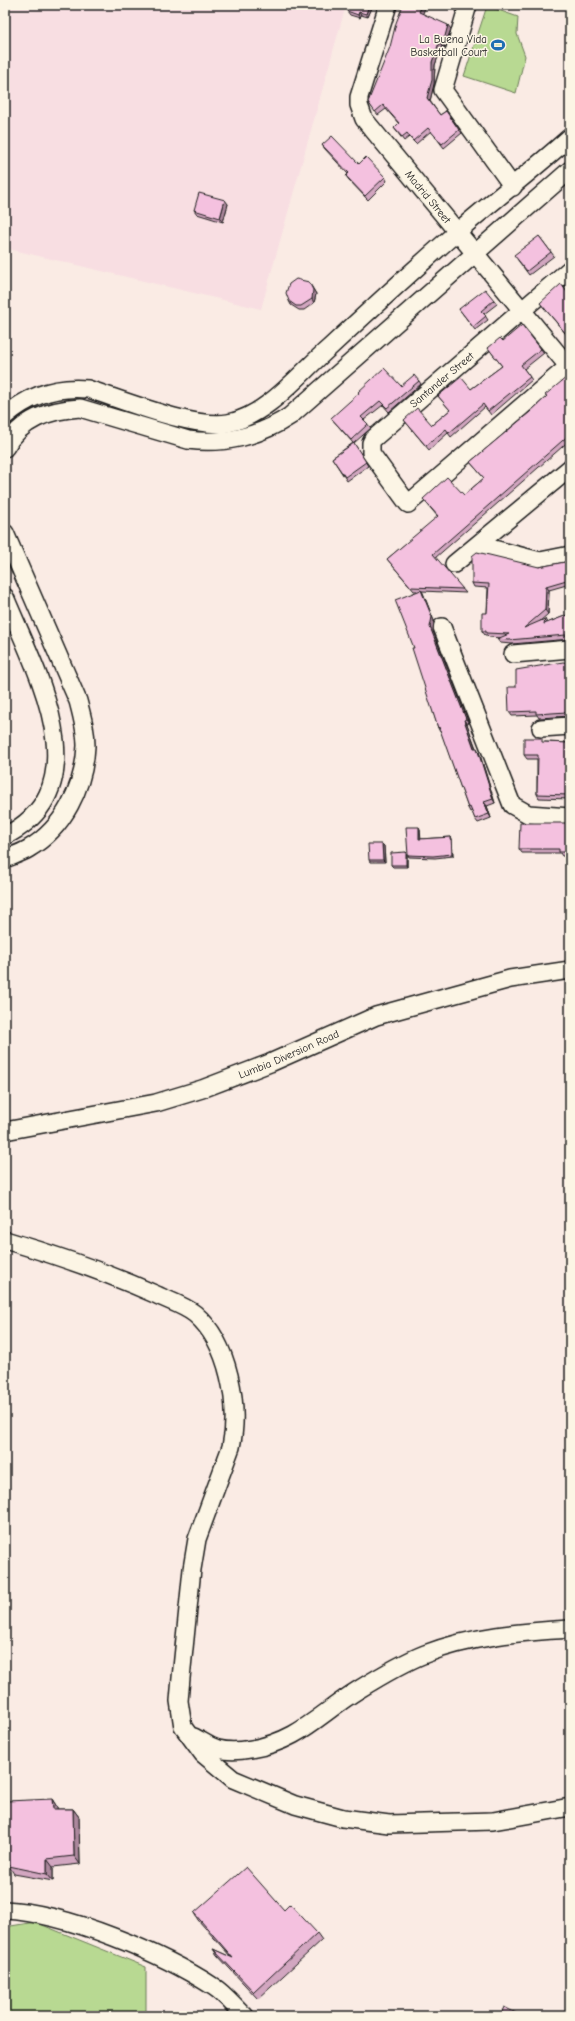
<svg xmlns="http://www.w3.org/2000/svg" width="575" height="2021" font-family="'Comic Neue',sans-serif">
	<rect width="100%" height="100%" fill="#faebe4"/>
	<filter id="ink" filterUnits="userSpaceOnUse"><feTurbulence type="fractalNoise" baseFrequency=".025" numOctaves="2"/><feDisplacementMap in="SourceGraphic" scale="8" xChannelSelector="R" yChannelSelector="G"/><feConvolveMatrix kernelMatrix="1 2 1 2 8 2 1 2 1" color-interpolation-filters="sRGB"/></filter>
	<g filter="url(#ink)">
		<path fill="#f8dee2" d="M5,5H346L261,309L5,248Z"/>
		<path fill="#b8d992" stroke="#6a7a57" d="M487,6L518,17L517,34L525,56L516,93L464,76Z
			M35,1922L146,1967V2016H5V1927Z"/>
		<g fill="none" stroke-linecap="round" stroke-linejoin="round">
			<defs>
				<g id="minor">
					<path id="s1" d="M388,5L359,97V105L364,119L568,366"/>
					<path d="M468,5L443,90L513,187"/>
					<path d="M570,269L373,439L371,443V453L408,504L570,365"/>
					<path d="M5,416C29,395 57,386 88,389C123,400 193,429 228,423C267,416 300,373 329,348C371,309 413,270 457,232C494,200 533,170 570,137"/>
					<path d="M5,448C21,419 49,410 80,408L188,440C224,445 260,436 290,416L570,170"/>
					<path d="M5,533L78,701C82,716 86,730 86,746C84,787 64,828 28,849C21,853 12,856 5,859"/>
					<path d="M478,545L540,561L570,555"/>
					<path d="M454,564L570,468"/>
					<path d="M5,597C34,668 103,787 5,836"/>
					<path d="M442,627L512,805L528,814L570,817"/>
					<path d="M513,654L570,649"/>
					<path d="M541,728L570,726"/>
					<path id="s2" d="M5,1131L156,1103L202,1089L270,1063L376,1016L510,979L570,970"/>
					<path d="M5,1240C56,1255 108,1273 157,1295C170,1301 185,1306 195,1314C229,1343 240,1406 231,1447L197,1539L192,1569L181,1678L179,1701L183,1727L203,1754L233,1779L295,1805L343,1818L389,1824L493,1821L570,1807"/>
					<path d="M194,1737C202,1741 210,1747 218,1749C229,1752 240,1751 251,1749C299,1741 319,1714 358,1690C379,1677 402,1663 425,1654C471,1636 521,1632 570,1629"/>
					<path d="M5,1910C67,1913 162,1953 214,1987C225,1994 235,2007 245,2016"/>
				</g>
			</defs>
			<use href="#minor" stroke="#1c1c1c" stroke-width="20"/>
			<use href="#minor" stroke="#fcf5e5" stroke-width="17"/>
		</g>
		<path fill="#d2a6c0" stroke="#1c1c1c" d="M345,5H373L368,17L361,15L360,18L350,15L347,11V10L345,7Z
			M422,14L451,29L446,44L444,48L442,46L435,65L434,84L430,101L440,115L446,111L462,133L444,148L431,131L416,144L409,137L404,141L394,128L399,124L386,109L378,115L368,102Z
			M322,145L385,177L387,181L368,200L349,180L346,176L348,174L325,149Z
			M228,204L223,222L197,214L194,210Z
			M539,236L554,256L529,275L517,259Z
			M311,286L316,294L314,303L304,310H299L291,305L289,301Z
			M570,296V339L540,303Z
			M494,300L497,304L484,314L488,320L475,330L459,309Z
			M503,341L541,349L544,353L524,369L532,380L491,415L485,407L451,437L448,433L429,450L404,420L432,425L450,410L438,396L471,389L502,366L488,348Z
			M570,380V440L435,558L466,593L422,591L423,593L434,621L433,631L469,723L467,724L476,748L479,752L495,803L487,806L491,818L478,823L475,819L472,811L470,812L468,808L441,731L440,732L438,728L414,648L417,591H414L387,559L438,517L423,499L464,495L484,478L470,462Z
			M419,381L421,384L389,412L383,405L364,420L371,428L354,443L368,466L347,481L332,458L353,443L331,418L401,386Z
			M570,561V584L549,590L548,614L539,622L545,619L547,623L570,614V639L512,644L500,643L497,639L501,638L489,637L487,635H485L482,631L487,613L488,588L474,587L472,583L539,567Z
			M570,663V716L539,718L537,715L512,716L509,712L516,687Z
			M545,742L570,743V799L539,798L537,794V759H527L524,755Z
			M570,823V856H562L560,853H522L519,849Z
			M420,829V839L451,837L452,839L453,856L435,858L409,857L408,855Z
			M384,846L385,862H370L369,860Z
			M406,852L407,855V867H393L391,865Z
			M52,1799L57,1807V1809H73L79,1817L80,1864L53,1867V1881L14,1874L9,1866Z
			M284,1910L317,1933L322,1940L258,1999L217,1955L213,1949L231,1957L198,1920L194,1913Z"/>
		<path fill="#ab879c" stroke="#1c1c1c" d="M369,5H373L368,17L366,14Z
			M422,5H426L422,16L419,12Z
			M359,12L361,15L360,18L358,15Z
			M448,25L451,29L444,48L442,44Z
			M439,43L442,46L435,65L434,84L430,101L427,98L432,62Z
			M225,200L228,204L223,222L220,218Z
			M309,282L316,294L314,303L312,299Z
			M546,586L549,590L548,614L545,610Z
			M421,590L423,593L434,621L433,631L469,723L466,719L430,627Z
			M464,720L467,724L477,752L474,748Z
			M477,748L479,752L495,803L493,799Z
			M484,802L487,806L491,818L489,814Z
			M419,827L420,829L421,841L419,839Z
			M451,837L452,839L453,856L452,854Z
			M382,844L384,846L385,862L383,860Z
			M406,852L407,855V867L406,865Z
			M52,1799L57,1807L58,1817L53,1809Z
			M73,1809L79,1817L80,1864L74,1856Z
			M47,1859L53,1867V1881L47,1874Z"/>
		<path fill="#f4c1df" stroke="#1c1c1c" d="M345,5H369L366,14L359,12L358,15L347,11L348,8L345,7Z
			M403,5H422L419,12L448,25L444,40L442,44L439,43L432,62V80L427,98L440,115L446,111L459,130L442,144L428,128L413,141L407,133L402,137L394,128L399,123L383,105L375,112L368,102L390,47L396,23Z
			M332,136L359,164L366,157L385,177L365,196L346,176L349,173L322,145Z
			M199,193L225,200L220,218L194,210Z
			M539,236L551,252L527,271L514,255Z
			M296,279L309,282L313,290L312,299L301,306H296L289,301L286,293L289,284Z
			M561,284L570,296V334L568,336L540,303Z
			M485,289L494,300L481,311L486,316L473,327L459,309Z
			M522,325L541,349L521,365L530,377L488,411L483,404L449,433L446,429L426,446L404,420L417,408L432,425L450,410L438,396L461,377L471,389L502,366L488,348L500,338L503,341Z
			M384,368L401,386L414,375L419,381L387,408L380,401L361,417L368,424L351,440L331,418L359,393L358,392Z
			M567,377L570,380V434L433,554L463,589L411,587L387,559L438,516L423,499L447,477L464,495L484,478L470,462L530,412L547,396L545,395Z
			M354,443L366,462L345,477L332,458Z
			M477,552L539,567L570,561V579L546,586L545,610L524,628L545,619L544,624L570,614V637L566,635L509,640L497,639L509,634L486,633V631H482V613H487L489,584L472,583V556Z
			M421,590L432,617L430,627L466,719L464,720L474,748H477L493,799L484,802L489,814L475,819L470,807L468,808L439,727L438,728L412,648H414L395,600Z
			M563,662L570,663V714L567,712L536,714V711L509,712L508,687H516V670Z
			M524,738H542V742L570,743V795L537,794L538,755H524Z
			M520,823H570V852H559V849H519Z
			M406,827H419V839L451,837L452,854L433,856L408,855Z
			M368,844H382L383,860H369Z
			M406,852V865H391V853Z
			M52,1799L53,1809H73L74,1856L47,1859V1874L9,1866L7,1801Z
			M246,1867L284,1910L290,1904L317,1933L254,1992L213,1949L233,1958L194,1913Z
			M504,2007L522,2016H500Z"/>
	</g>
	<defs>
		<symbol id="stadium-bare" viewBox="-9 -9 18 18"><path d="M0-5a6.5 5 0 1 0 0 10a6.5 5 0 1 0 0-10ZM-3.5-1.8h7v3.6h-7Z" fill="#1f6fb2" stroke="#fcf5e5" stroke-width="2.5" paint-order="stroke"/></symbol>
	</defs>
	<g fill-rule="evenodd">
		<use href="#stadium-bare" x="488" y="35" width="20" height="20"/>
	</g>
	<g text-anchor="middle" dominant-baseline="central" stroke-width="3" stroke-linejoin="round" paint-order="stroke">
		<g font-size="11" fill="#1c1c1c" stroke="#fcf5e5" text-anchor="end">
			<text x="487" y="39">La Buena Vida<tspan x="487" dy="13">Basketball Court</tspan></text>
		</g>
		<g font-size="11" fill="#1c1c1c" stroke="#fcf5e5">
			<text stroke="none"><textPath href="#s1" startOffset="220">Madrid Street</textPath></text>
			<text transform="translate(442 380) rotate(-40)">Santander Street</text>
			<text stroke="none"><textPath href="#s2" startOffset="295">Lumbia Diversion Road</textPath></text>
		</g>
	</g>
	<rect width="575" height="2021" fill="none" stroke="#fcf5e5" stroke-width="20"/>
	<rect x="10" y="10" width="555" height="2001" fill="none" stroke="#1c1c1c" stroke-width="1.5" filter="url(#ink)"/>
</svg>
